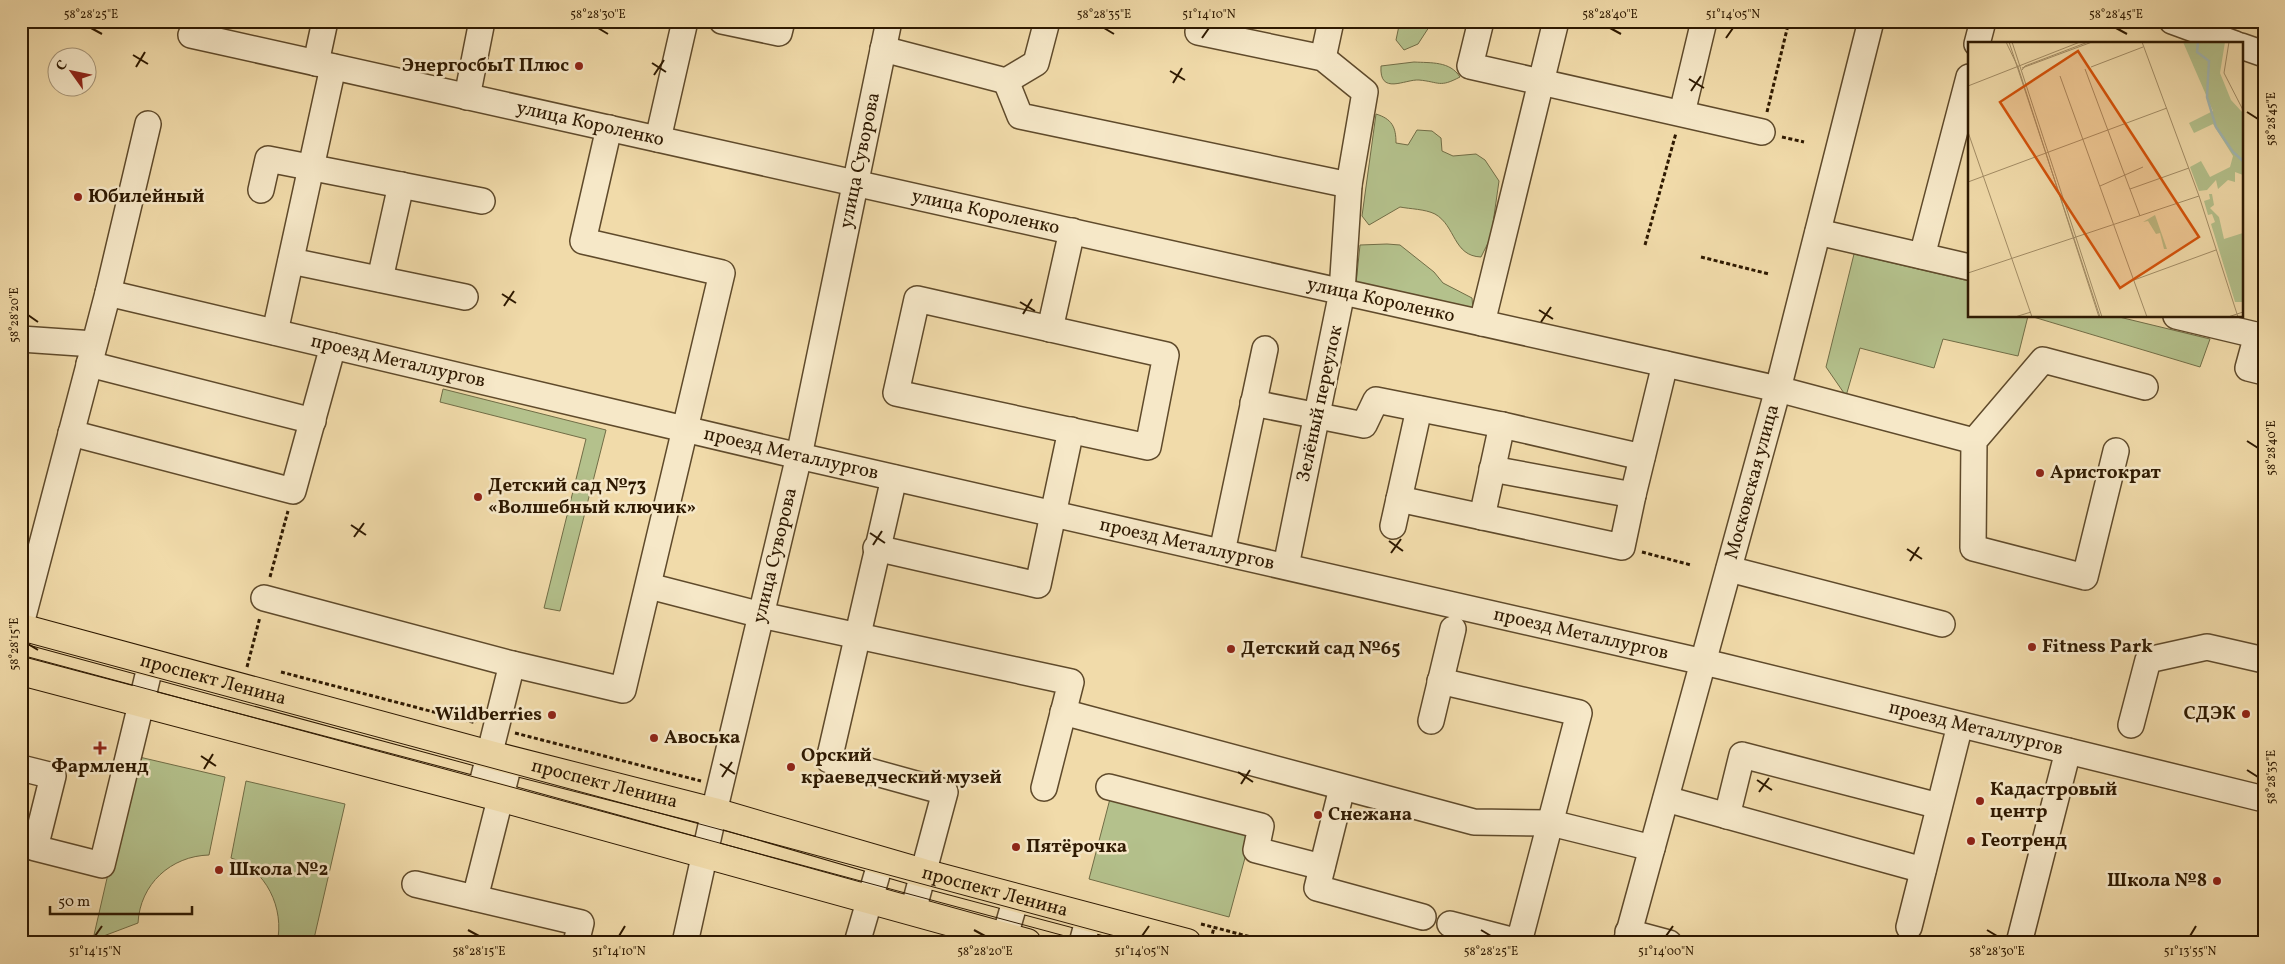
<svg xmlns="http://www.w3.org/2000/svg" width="2285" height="964" font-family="Vollkorn,serif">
	<rect width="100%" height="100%" fill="#f1dbaa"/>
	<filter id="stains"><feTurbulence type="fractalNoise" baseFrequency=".004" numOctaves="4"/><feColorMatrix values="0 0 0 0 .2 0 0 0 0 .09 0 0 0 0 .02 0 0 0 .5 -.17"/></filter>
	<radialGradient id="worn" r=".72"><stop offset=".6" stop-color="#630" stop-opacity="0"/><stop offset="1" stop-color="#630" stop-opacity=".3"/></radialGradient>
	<path fill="#b4c18c" stroke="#716d46" d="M1400,21H1433L1418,44L1404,50L1396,40Z
		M1414,62C1431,63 1450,61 1460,77C1439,88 1440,82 1419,80C1405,79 1379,96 1381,66Z
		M1376,114C1392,119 1396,127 1396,143L1408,145L1417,130L1432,131L1441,138L1442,151L1453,156L1476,154L1485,160L1499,181L1491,237L1481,257C1453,256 1456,226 1435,214C1425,209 1410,209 1400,207L1369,225L1362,216Z
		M1387,244L1400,245L1434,272L1443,283L1472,298L1473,310L1356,284L1360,245Z
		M1854,254L1969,281V316H2028L2018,356L1943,339L1934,368L1860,348L1846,396L1826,367Z
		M2030,316H2115L2210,339L2200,367Z
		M443,389L606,430L560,611L544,608L586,439L440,402Z
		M135,756L225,777L209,855C171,856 140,884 138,923L101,937L94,935Z
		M246,781L345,804L313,943H277C285,909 266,868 231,858Z
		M1111,795L1252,832L1229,917L1089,879Z"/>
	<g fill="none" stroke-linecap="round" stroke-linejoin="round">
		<defs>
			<g id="minor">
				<path d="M722,21L779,33L782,21"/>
				<path d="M1200,21L1198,32L1323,58L1365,92L1349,185L1342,292L1286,566"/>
				<path d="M1481,21L1470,66L1762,132"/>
				<path d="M2172,21L2235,44"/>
				<path id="s1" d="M191,35L1778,389L1974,441"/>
				<path d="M1977,44L1983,21"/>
				<path d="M2241,46L2264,54"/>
				<path d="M883,49L1006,81L1036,63L1047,21"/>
				<path d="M1323,58L1331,21"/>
				<path d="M316,63L325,21"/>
				<path d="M1006,81L1020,116L1349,185"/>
				<path d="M467,97L482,21"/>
				<path d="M1682,113L1704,21"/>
				<path d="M658,139L685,21"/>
				<path d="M261,190L268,159L482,201"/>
				<path d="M1818,232L1969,267"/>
				<path d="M1922,256L1969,77"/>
				<path d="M291,261L465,297"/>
				<path d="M380,279L401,185"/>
				<path id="s2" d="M108,293L799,456L1721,666L2264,799"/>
				<path d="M917,299L1166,355L1148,447L896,393Z"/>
				<path d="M2176,316L2264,337"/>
				<path d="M1482,323L1556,21"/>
				<path d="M1050,329L1072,231"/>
				<path d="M275,332L333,67"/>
				<path d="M2257,335L2248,368L2264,372"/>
				<path d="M21,339L94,344"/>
				<path d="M89,364L313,421"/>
				<path d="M1253,403L1364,425L1376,400L1502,425L1642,457"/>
				<path d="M71,433L293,491L333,346"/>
				<path d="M2116,451L2085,577L1973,548L1974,441L2043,360L2145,387"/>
				<path d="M1492,469L1633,495"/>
				<path d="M894,478L829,760L945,792L913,911"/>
				<path d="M1399,499L1622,547L1633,495L1665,364"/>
				<path d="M1482,517L1502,425"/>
				<path d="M1393,526L1419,409"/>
				<path d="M876,548L1038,585L1071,430"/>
				<path d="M1222,552L1265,349"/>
				<path d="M1729,569L1942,624"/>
				<path d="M649,586L761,615L1071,682L1044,788"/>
				<path d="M264,598L512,664L480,792"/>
				<path d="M21,624L108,293L148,124"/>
				<path d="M512,664L623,690L722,273L583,241L609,128"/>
				<path d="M1440,681L1579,713L1519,942L1450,924"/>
				<path d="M1063,712L1474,822L1551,823L1652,848"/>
				<path d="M1431,721L1453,629"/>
				<path d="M2131,725L2148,660L2207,647L2264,660"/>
				<path d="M21,768L53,776L35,848L102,865L151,663"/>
				<path d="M1109,787L1261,826L1256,850L1322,867"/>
				<path d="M1342,788L1317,888L1423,917"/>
				<path d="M1666,799L1923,870"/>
				<path d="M1727,816L1742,755L1939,806"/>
				<path d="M415,884L581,923L576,943"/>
				<path d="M475,898L510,760"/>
				<path d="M1909,927L1960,725"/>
				<path d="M1628,932L1669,943"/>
				<path id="s3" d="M685,943L714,812L799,456L889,21"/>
				<path d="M857,943L881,861"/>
				<path d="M1003,943L1016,898"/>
				<path d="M1082,943L1089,917"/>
				<path id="s4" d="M1626,943L1778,389L1871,21"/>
				<path d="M2019,943L2068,751"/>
			</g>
			<g id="major">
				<path id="s5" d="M21,628L490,755L714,812L923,873L1187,943"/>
				<path d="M21,671L499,797L1027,943"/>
			</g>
		</defs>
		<use href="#minor" stroke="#5f4a2b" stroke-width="28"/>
		<use href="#major" stroke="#2e1901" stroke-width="30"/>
		<path stroke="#2e1901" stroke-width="3" stroke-dasharray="4 2.5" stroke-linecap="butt" d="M1767,112L1789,21
			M1782,137L1804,142
			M1645,245L1676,133
			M1701,257L1769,274
			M1642,552L1691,565
			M270,577L288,511
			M247,667L260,617
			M281,672L476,723
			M515,733L701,781
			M1201,924L1274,943
			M1211,940L1214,927"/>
		<use href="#minor" stroke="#f6e8c8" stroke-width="25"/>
		<use href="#major" stroke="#f1dbaa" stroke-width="28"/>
		<path stroke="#2e1901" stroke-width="1" d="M21,641L1141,943
			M21,655L1091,943"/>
	</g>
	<path fill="none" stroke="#2e1901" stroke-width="2" d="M91,28L102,34M598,28L608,34M1104,28L1114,34M1610,28L1621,34M2116,28L2127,34M1202,38L1209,28M1726,38L1733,28M133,55L148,64M652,63L666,72M136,67L145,52M1170,71L1185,80M654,75L664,60M1689,79L1704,88M1173,83L1182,68M1691,91L1701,76M2247,112L2258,119M502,294L516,303M1020,302L1035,311M504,306L514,291M1539,310L1553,319M1023,314L1032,299M28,315L38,322M1541,322L1551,307M2247,441L2258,448M351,525L366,535M870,533L885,543M354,537L364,523M1389,541L1403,551M873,545L882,531M1907,549L1922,559M1391,553L1401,539M1910,561L1919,547M28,644L38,650M201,756L216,766M720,764L735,774M204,769L213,754M2247,770L2258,777M1238,772L1253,782M722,777L732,762M1757,780L1772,790M1241,784L1250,770M1759,792L1769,778M468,930L479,936M974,930L985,936M1481,930L1491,936M1987,930L1997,936M95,936L102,926M619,936L625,926M1142,936L1149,926M1666,936L1673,926M2190,936L2196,926"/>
	<g fill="#8f2418" stroke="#f6e8c8" stroke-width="2">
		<circle cx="579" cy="66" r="5"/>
		<circle cx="78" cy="197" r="5"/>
		<circle cx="2040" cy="473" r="5"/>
		<circle cx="478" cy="497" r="5"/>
		<circle cx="2032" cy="647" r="5"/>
		<circle cx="1231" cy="649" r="5"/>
		<circle cx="2246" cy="714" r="5"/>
		<circle cx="552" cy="715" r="5"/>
		<circle cx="654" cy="738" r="5"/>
		<path d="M97.5 740.5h5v5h5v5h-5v5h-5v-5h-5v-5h5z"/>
		<circle cx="791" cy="767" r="5"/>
		<circle cx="1980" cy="801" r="5"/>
		<circle cx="1318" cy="815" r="5"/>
		<circle cx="1971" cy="841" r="5"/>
		<circle cx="1016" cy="847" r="5"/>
		<circle cx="219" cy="870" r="5"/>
		<circle cx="2217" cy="881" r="5"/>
	</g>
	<g text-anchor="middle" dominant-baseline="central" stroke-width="5" stroke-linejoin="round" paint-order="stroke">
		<g font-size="19" font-weight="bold" fill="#2e1901" stroke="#f6e8c8" text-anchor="start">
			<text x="569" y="66" text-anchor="end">ЭнергосбыТ Плюс</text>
			<text x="88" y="197">Юбилейный</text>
			<text x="2050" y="473">Аристократ</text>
			<text x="488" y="486">Детский сад №73<tspan x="488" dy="22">«Волшебный ключик»</tspan></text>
			<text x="2042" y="647">Fitness Park</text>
			<text x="1241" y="649">Детский сад №65</text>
			<text x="2236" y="714" text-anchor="end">СДЭК</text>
			<text x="542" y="715" text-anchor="end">Wildberries</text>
			<text x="664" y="738">Авоська</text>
			<text x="801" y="756">Орский<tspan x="801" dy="22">краеведческий музей</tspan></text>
			<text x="100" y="767" text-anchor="middle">Фармленд</text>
			<text x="1990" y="790">Кадастровый<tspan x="1990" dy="22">центр</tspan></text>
			<text x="1328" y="815">Снежана</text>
			<text x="1981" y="841">Геотренд</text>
			<text x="1026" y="847">Пятёрочка</text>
			<text x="229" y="870">Школа №2</text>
			<text x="2207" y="881" text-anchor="end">Школа №8</text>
		</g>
		<g font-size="19" fill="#2e1901" stroke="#f6e8c8">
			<text stroke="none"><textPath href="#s1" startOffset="409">улица Короленко</textPath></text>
			<text stroke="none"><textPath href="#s3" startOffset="802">улица Суворова</textPath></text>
			<text stroke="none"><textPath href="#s1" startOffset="814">улица Короленко</textPath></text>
			<text stroke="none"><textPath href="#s1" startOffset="1219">улица Короленко</textPath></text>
			<text stroke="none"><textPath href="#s2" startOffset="298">проезд Металлургов</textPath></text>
			<text transform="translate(1320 404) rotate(-78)">Зелёный переулок</text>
			<text stroke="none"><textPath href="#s2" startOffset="702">проезд Металлургов</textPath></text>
			<text stroke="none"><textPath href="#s4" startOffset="478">Московская улица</textPath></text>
			<text stroke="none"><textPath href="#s2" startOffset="1108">проезд Металлургов</textPath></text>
			<text stroke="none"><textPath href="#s3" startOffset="398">улица Суворова</textPath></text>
			<text stroke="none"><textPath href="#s2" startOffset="1512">проезд Металлургов</textPath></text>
			<text stroke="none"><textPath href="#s5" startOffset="199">проспект Ленина</textPath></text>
			<text stroke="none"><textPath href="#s2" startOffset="1918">проезд Металлургов</textPath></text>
			<text stroke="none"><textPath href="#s5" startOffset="604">проспект Ленина</textPath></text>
			<text stroke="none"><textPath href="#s5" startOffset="1009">проспект Ленина</textPath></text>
		</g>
	</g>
	<g transform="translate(1968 42)">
		<rect width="275" height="275" fill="#f1dbaa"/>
		<path d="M215,0H257L252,31L263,58L275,71V133L267,130V140L260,138L250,147L248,138L239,148L231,149L222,125L233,119L242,135L262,125L265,114L245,82L226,91L221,81L245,69ZM241,152H244L246,163L242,166L251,175L256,197L275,191V260H267L243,182L247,180L244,172L240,173L236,159L242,157ZM187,173L199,207H196L192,191L188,192L180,179L175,180Z" fill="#b4c18c"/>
		<path fill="none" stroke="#a1b8b5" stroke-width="2.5" d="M230,0L229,10L241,19L239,55L248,85L265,110L275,119"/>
		<path fill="none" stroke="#a38d66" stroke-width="1" d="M38,0L50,25L131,275M41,0L132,275M44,0L134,275M174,0L231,154L270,275M261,0L256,31L275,68M123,25L175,5M54,26L124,0M117,27L172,174M54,28L57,24L120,0M92,34L179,275M0,44L112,0M0,90L64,275M0,140L199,66M132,144L175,125M162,147L221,126M0,231L231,154M166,238L248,208M47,275L63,270M260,275L275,270"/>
		<path fill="#d5530b" fill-opacity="0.15" stroke="#d5530b" stroke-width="2.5" d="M110,9L231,195L152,246L32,60Z"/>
		<rect width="275" height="275" fill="none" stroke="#2e1901" stroke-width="2.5"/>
	</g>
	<rect width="2285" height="964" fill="none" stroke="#f1dbaa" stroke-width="55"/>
	<g transform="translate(72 72) rotate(303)"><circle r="24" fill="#f6e8c8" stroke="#a69578"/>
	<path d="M0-4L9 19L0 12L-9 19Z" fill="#8f2418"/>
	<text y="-8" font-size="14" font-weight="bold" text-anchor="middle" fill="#2e1901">С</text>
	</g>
	<path d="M50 906v8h142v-8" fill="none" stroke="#2e1901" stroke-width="2.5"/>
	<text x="58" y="906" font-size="15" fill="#2e1901" stroke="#f6e8c8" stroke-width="4" paint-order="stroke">50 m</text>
	<rect x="28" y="28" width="2230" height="908" fill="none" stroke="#2e1901" stroke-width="2"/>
	<g font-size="12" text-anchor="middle" fill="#2e1901">
		<text x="91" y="18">58°28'25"E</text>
		<text x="598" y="18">58°28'30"E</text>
		<text x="1104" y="18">58°28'35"E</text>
		<text x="1209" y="18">51°14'10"N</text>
		<text x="1610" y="18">58°28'40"E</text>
		<text x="1733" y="18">51°14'05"N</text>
		<text x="2116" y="18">58°28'45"E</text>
		<text transform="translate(2271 119) rotate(-90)" y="4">58°28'45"E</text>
		<text transform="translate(14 315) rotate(-90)" y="4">58°28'20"E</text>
		<text transform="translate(2271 448) rotate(-90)" y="4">58°28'40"E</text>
		<text transform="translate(14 644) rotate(-90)" y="4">58°28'15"E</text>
		<text transform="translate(2271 777) rotate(-90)" y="4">58°28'35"E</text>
		<text x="95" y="955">51°14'15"N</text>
		<text x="479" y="955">58°28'15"E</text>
		<text x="619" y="955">51°14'10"N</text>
		<text x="985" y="955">58°28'20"E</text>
		<text x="1142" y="955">51°14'05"N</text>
		<text x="1491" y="955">58°28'25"E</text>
		<text x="1666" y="955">51°14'00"N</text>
		<text x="1997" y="955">58°28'30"E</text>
		<text x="2190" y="955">51°13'55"N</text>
	</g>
	<rect width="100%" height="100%" filter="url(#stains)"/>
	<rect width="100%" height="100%" fill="url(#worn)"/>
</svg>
